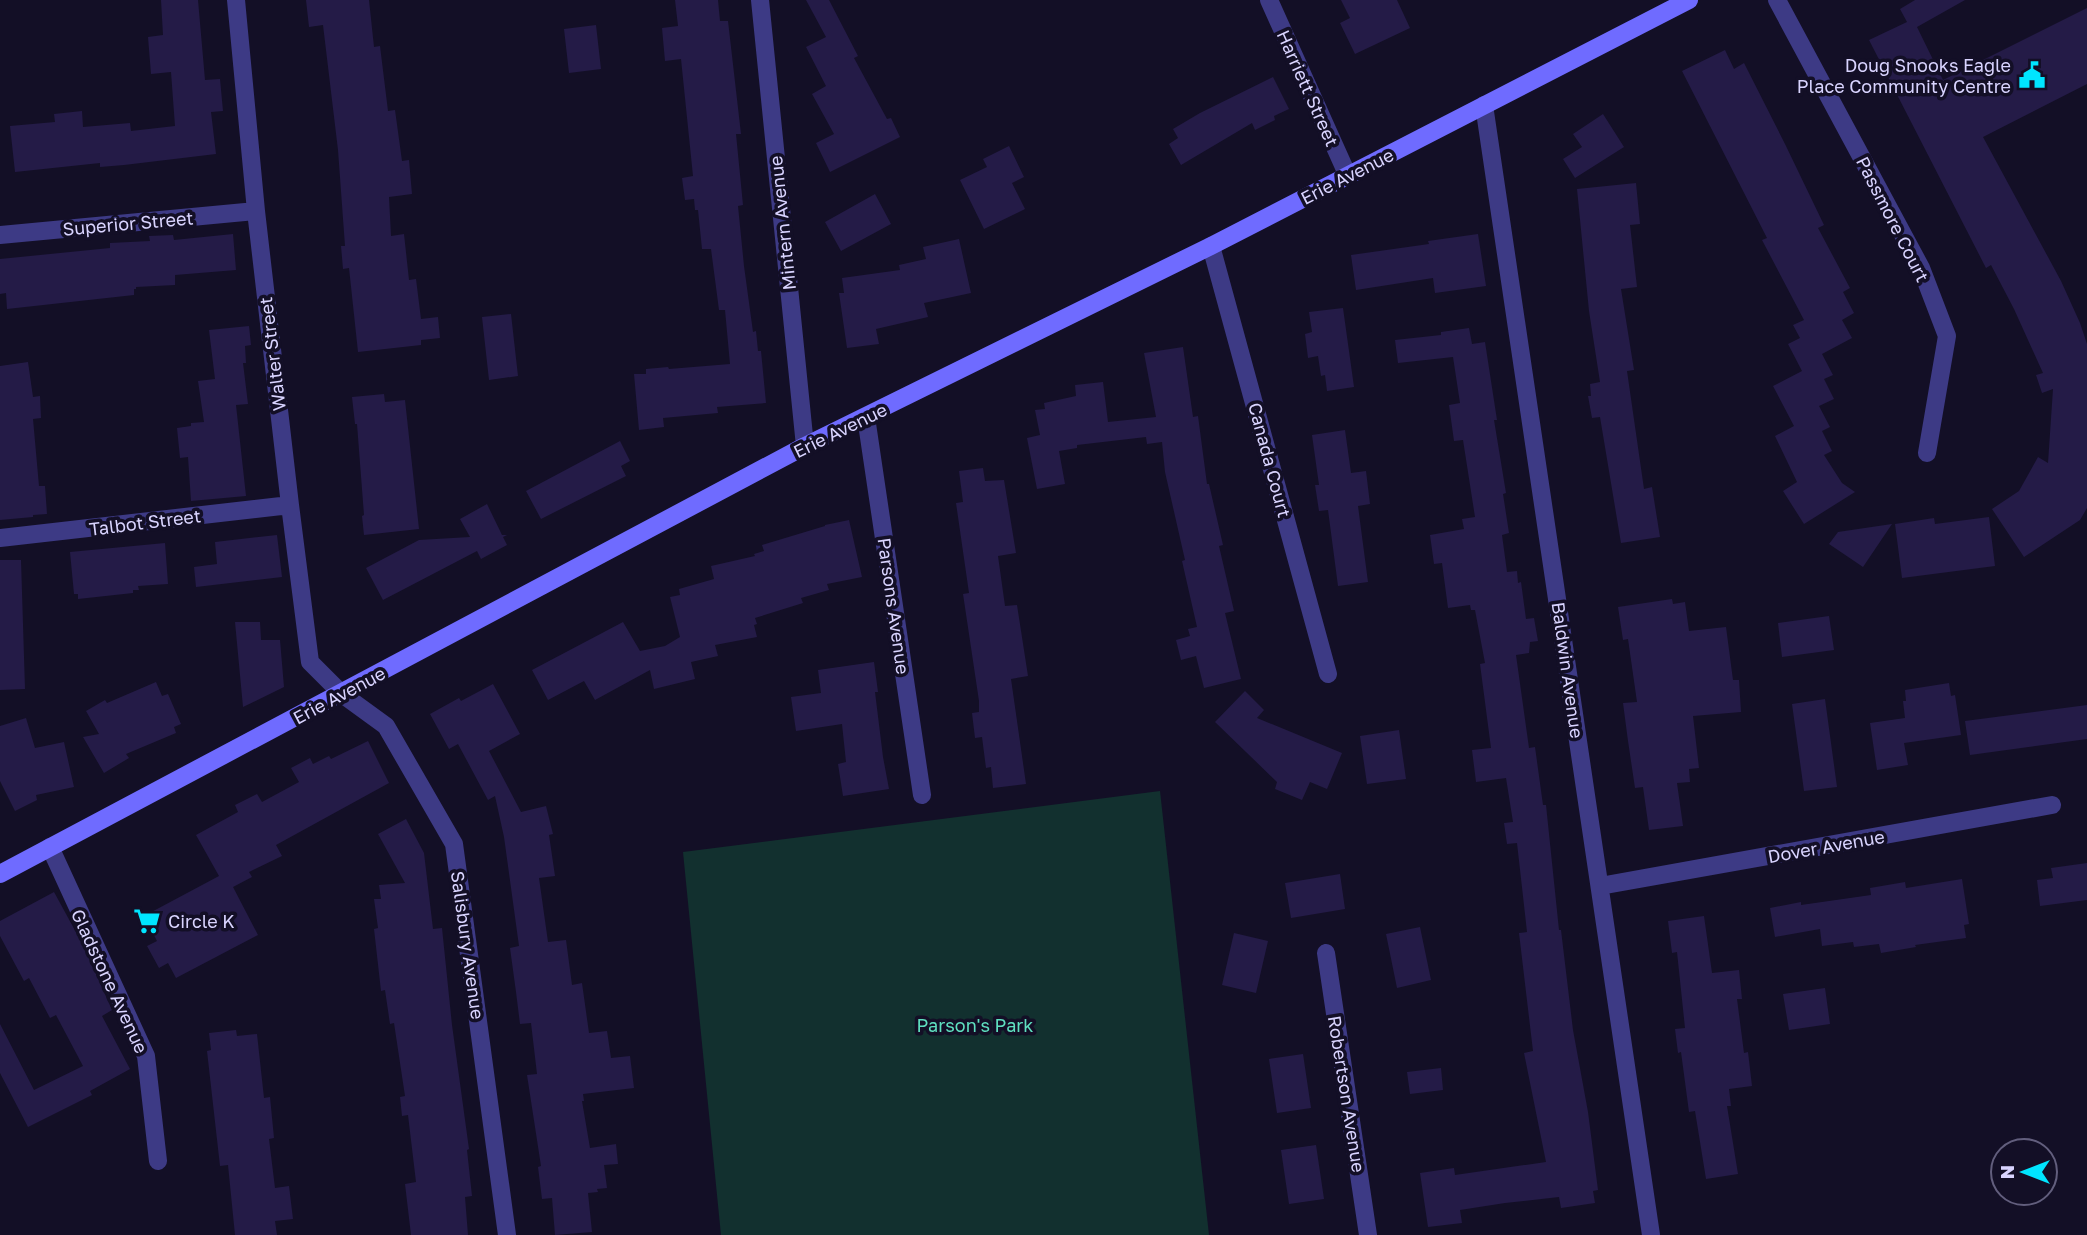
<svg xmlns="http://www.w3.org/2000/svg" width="2087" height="1235" font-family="'Golos Text',sans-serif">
	<rect width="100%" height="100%" fill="#130f26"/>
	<path fill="#12302f" d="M1160,791L1209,1235H721L683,852Z"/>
	<path fill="#241b47" d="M161,0H198L205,80L220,79L223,111L211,112L216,154L124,165L100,167V163L15,172L10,126L55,122L54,114L82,111L83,127L130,123L131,131L175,126L171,72L151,74L148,37L163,35Z
		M306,0H369L374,47L380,46L388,111L395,110L402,161L409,160L412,194L389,197L391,236L404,234L409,280L416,279L421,319L438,317L440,338L421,340V345L358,352L349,268L343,269L341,246H345L338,150L323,25L309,27Z
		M675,0H718L720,21H728L741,134H736L743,205L738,206L744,266L753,332L756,331L758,351H761L766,403L717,407L718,413L663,418L664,427L639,430L634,374H646V369L668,367L669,369L730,364L725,310H719L711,249H702L698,210H695L694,199L685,200L682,178L693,176L681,59L665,61L662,28L678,26Z
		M806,0H829L858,56L854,58L887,119L891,118L900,137L830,172L816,143L834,134L812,94L826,86L806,47L826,37Z
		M1341,0H1397L1410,28L1355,54L1340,23L1350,18Z
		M1915,0H1965L1917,27L1943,80L2087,8V84L1983,137L2061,281L2080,323L2087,344V508L2080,520L2024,557L1992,509L2019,491L2038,457L2048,463L2053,389L2042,393L2036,375L2043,373L2014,309L1991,265L1986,268L1869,40L1907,22L1900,9Z
		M596,25L601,69L569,73L564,29Z
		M1725,50L1734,69L1744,63L1785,144L1824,225L1818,228L1850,288L1843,292L1854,313L1842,320L1852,338L1822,354L1833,375L1824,379L1834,399L1819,406L1830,427L1822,431L1832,451L1824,455L1842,483L1855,492L1804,524L1783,491L1797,482L1775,436L1794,426L1773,386L1802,371L1788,344L1800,338L1793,325L1804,320L1762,240L1767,238L1682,71Z
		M1273,77L1289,109L1274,116L1275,120L1255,130L1252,123L1181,165L1169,144L1178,138L1173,129L1200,113Z
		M1603,114L1624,147L1575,178L1563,159L1582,147L1573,134Z
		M1009,146L1024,177L1012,183L1025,209L984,229L960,180L987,167L983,159Z
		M1636,183L1640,224L1630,225L1637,287L1621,289L1634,370L1627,371L1644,489L1652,487L1660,537L1621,543L1600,417L1592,418L1588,396H1591L1590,384L1600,382L1589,311L1577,189Z
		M875,194L891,224L841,251L825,222Z
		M233,234L236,270L175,275V285L136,287V289H134V295L7,309L6,293L0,294V259L110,248V243L150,241L149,236L173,235L174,240Z
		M1478,234L1486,286L1435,293L1433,278L1356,290L1351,255L1429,244L1428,241Z
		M959,239L971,293L924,303L928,317L876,329L879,344L847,348L839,293H844L842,278L900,270L899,265L926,259L923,247Z
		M1343,308L1354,387L1327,391L1325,375L1321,376L1318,356L1308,358L1305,334L1312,332L1309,312Z
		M511,314L518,376L489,380L482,317Z
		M249,326L251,345L245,346L246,363H243L248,404L236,405L246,496L191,501L188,457L180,458L177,428L191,426V423L204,422L198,381L215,379L209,330Z
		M1469,328L1472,344L1485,342L1497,420H1494L1506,493L1503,494L1509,533L1502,535L1507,572L1517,571L1518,583L1521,582L1526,619L1534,618L1538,641L1530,642L1529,653L1516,655L1529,748L1535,747L1543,805H1546L1559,930H1561L1573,1030L1588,1112L1598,1190L1593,1191L1595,1203L1561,1208L1559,1197L1505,1203L1460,1210L1462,1223L1428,1227L1420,1173L1454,1168L1455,1175L1546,1162L1524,1053L1533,1051L1519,933L1527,932L1517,843L1507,844L1504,823L1513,822L1506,778L1476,782L1472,750L1491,748L1480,664L1485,663L1475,610H1471L1470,605L1448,608L1442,563L1434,564L1430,535L1464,529L1462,519L1475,517L1463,440L1454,441L1449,405L1460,403L1453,357L1398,363L1395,340L1441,335V332Z
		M1183,347L1193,417L1198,416L1207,484H1209L1223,545L1219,546L1234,611L1225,613L1241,679L1204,688L1196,656L1181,660L1176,640L1190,636L1188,629L1197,627L1182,561L1185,560L1165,472L1162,442L1147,444L1146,437L1077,445V448L1059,451L1065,484L1037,489L1027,438L1040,435L1035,410L1045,409L1044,403L1076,396L1075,385L1103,382L1108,422L1156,417L1144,353Z
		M28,362L33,397L40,396L41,418L33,419L39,486H45L47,514L33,515V517L0,520V366Z
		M384,394L385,402L405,400L419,529L364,535L362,516L364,515L357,424H355L352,397Z
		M1345,430L1351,473L1366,471L1370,504L1358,506L1368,582L1338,586L1328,510L1319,511L1315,485H1319L1312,435Z
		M620,441L630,461L621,466L626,476L541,519L526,491Z
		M983,468L985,481L1004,480L1016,553L998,556L1005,606L1017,605L1028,676L1011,679L1026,784L993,788L991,767L986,768L982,737L975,738L972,713L979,712V701L963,594L969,593L956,503L963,502L959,471Z
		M487,504L502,535H507L503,537L507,545L481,559L477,551L383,600L366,568L419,540L470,537L460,519Z
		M1989,517L1995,566L1902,578L1895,524L1934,518L1935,524Z
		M849,520L862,577L827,584L829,590L801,598L803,603L755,618L757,624L754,625L757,637L715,645L718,656L691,662L695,679L654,689L650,670L595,700L584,681L548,700L532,670L623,622L640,651L665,646L680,637L670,597L680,595L679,589L714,579L711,566L755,556L754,554L764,551L762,545L825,526V525Z
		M1892,524L1863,567L1829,544L1838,532Z
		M277,535L282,577L196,587L194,567L217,564L215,542Z
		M165,543L168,584L138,586L139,590H133V593L78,599V594H74L70,552Z
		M0,560H21L25,689L0,690Z
		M1672,599L1673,604L1685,602L1689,631L1726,627L1733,680H1739L1741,712L1693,716L1699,768L1689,769L1690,782L1677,783L1683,826L1649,830L1643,787L1635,788L1628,741L1623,703L1637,702L1628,639L1623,640L1618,607Z
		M1829,616L1834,650L1782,657L1778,623Z
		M235,622H260L261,640H280L284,687L243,707Z
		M874,662L878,692H875L883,757L889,789L843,796L838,764L846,762L842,724L796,731L791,697L821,693L818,670Z
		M156,682L162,696L168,694L181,724L174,727L176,733L126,754L129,758L104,773L83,737L99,734L86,711L105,700L107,703Z
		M1949,683L1951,696L1955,695L1961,735L1904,743L1908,765L1877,770L1870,723L1905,718L1903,701H1906L1905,690Z
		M493,684L520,734L489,751L521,812L546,806L553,834L549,835L555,876L539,878L548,942L566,940L572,985L582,983L589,1033L607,1031L611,1058L630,1056L634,1088L583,1094L584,1101H582L590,1148L616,1144L618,1164L604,1165L607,1188L597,1189L598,1192L588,1193L592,1232L555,1235L552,1198L542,1199L538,1167L541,1166L527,1075L537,1074L531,1023L520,1024L516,992L510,948L519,946L504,837L495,796L488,800L458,744L449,749L430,714L459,698L461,701Z
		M1245,691L1264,710L1257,718L1342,753L1327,789L1310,782L1302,800L1275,789L1277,782L1215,722Z
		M1825,699L1837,787L1804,791L1792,704Z
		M2087,705V739L1970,755L1965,721Z
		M26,718L35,748L64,742L74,787L36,795L37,800L15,811L0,781V726Z
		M1399,730L1406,779L1367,784L1360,736Z
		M368,741L389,783L276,845L282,856L249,872L252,877L233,887L258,935L176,978L168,963L159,968L147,946L157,941L144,916L219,876L196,835L238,812L235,805L257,794L262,802L299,782L291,768L310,758L313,764L329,756L331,759Z
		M406,819L424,853L433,929L442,928L452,1025L469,1149L467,1150L472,1196L465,1197L468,1235H411L405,1184L416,1182L408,1115L402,1116L400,1097L405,1096L394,1023L390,1024L385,990L381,991L374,929L378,928L374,899H381L379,885L405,883L378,834Z
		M2087,863V900L2040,906L2037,880L2053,878L2051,868Z
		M1340,874L1345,909L1291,918L1285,883Z
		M1962,879L1969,924L1964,925L1966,938L1915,945L1916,947L1881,953L1879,944L1854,947L1853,942L1822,946L1820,929L1775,937L1770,908L1801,902V905L1871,895L1870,888L1905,882L1906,888Z
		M54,892L83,945L112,1010L102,1016L130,1069L90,1091L92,1095L28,1127L0,1073V1024L34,1090L83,1066L56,1015L50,1018L29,978L24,981L0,936V921Z
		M1704,916L1712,973L1739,970L1742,999H1737L1744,1053L1748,1052L1752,1086L1729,1089L1731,1106H1727L1738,1174L1706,1179L1695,1111L1689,1112L1681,1052L1678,1053L1675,1029L1685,1028L1677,952L1672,953L1668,921Z
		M1420,927L1431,980L1397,988L1386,934Z
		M1234,933L1268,941L1256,993L1222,985Z
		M1825,988L1830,1024L1789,1030L1783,994Z
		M236,1030L237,1036L257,1034L264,1098L270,1097L274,1138L269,1139L275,1188L289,1186L293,1219L275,1221L277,1235H235L228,1165L220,1166L207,1051L211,1050L209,1033Z
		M1303,1054L1311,1108L1277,1113L1269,1059Z
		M1441,1068L1443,1090L1410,1094L1407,1072Z
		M1316,1145L1324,1199L1289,1204L1281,1150Z"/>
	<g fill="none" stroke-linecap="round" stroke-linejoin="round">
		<path stroke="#3d3a85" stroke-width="18" d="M236,0L256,211L290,505L310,662L342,694L386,726L454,844L507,1235
			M760,0L805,446
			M1269,0L1348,176
			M1777,0L1921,268L1947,336L1927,453
			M1484,105L1651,1235
			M0,235L256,211
			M1211,246L1328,674
			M866,417L922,795
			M0,538L290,505
			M50,847L146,1056L158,1161
			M1600,886L2052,805
			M1326,953L1368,1235"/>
		<path stroke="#6f6bff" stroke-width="18" d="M0,874L805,446L1211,246L1689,0"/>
	</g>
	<defs>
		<symbol id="civic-bare" viewBox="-9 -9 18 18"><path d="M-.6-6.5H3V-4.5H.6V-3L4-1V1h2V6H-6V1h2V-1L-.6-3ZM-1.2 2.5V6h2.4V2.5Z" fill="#00e5ff" stroke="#130f26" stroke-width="2.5" paint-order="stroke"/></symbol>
		<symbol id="supermarket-bare" viewBox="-9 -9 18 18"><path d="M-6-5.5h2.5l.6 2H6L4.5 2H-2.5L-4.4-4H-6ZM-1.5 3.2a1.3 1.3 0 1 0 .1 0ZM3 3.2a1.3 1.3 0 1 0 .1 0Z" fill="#00e5ff" stroke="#130f26" stroke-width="2.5" paint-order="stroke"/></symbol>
	</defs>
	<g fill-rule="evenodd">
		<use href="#civic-bare" x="2013" y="56" width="38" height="38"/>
		<use href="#supermarket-bare" x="128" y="902" width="38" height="38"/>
	</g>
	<g text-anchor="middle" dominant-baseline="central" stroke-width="7" stroke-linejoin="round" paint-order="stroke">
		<g font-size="18" fill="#d9d4ff" stroke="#130f26" text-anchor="end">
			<text x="2011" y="65">Doug Snooks Eagle<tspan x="2011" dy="21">Place Community Centre</tspan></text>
			<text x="168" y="921" text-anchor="start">Circle K</text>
		</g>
		<g font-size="18" fill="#d9d4ff" stroke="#130f26">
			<text transform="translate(1308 88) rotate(66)">Harriett Street</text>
			<text transform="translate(1347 176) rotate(-27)">Erie Avenue</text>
			<text transform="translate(1893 219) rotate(63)">Passmore Court</text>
			<text transform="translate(128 223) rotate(-5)">Superior Street</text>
			<text transform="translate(782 223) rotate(-96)">Mintern Avenue</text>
			<text transform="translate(272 354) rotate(-97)">Walter Street</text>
			<text transform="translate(840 430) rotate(-26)">Erie Avenue</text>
			<text transform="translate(1270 460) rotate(75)">Canada Court</text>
			<text transform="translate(145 522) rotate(-7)">Talbot Street</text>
			<text transform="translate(894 606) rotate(82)">Parsons Avenue</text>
			<text transform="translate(1568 670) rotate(82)">Baldwin Avenue</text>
			<text transform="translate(339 695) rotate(-28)">Erie Avenue</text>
			<text transform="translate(1826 846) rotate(-10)">Dover Avenue</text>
			<text transform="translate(468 945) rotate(82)">Salisbury Avenue</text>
			<text transform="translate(110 981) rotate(65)">Gladstone Avenue</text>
			<text transform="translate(1347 1094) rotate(81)">Robertson Avenue</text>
		</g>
		<g font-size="18" fill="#5fe0c0" stroke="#130f26">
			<text x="975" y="1025">Parson's Park</text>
		</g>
	</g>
	<g transform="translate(2024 1172) rotate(270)"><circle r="33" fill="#130f26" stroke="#625e7d" stroke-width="2"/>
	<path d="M0-5L12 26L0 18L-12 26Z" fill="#00e5ff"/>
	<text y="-10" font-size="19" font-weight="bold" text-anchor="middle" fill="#d9d4ff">N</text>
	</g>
</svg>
